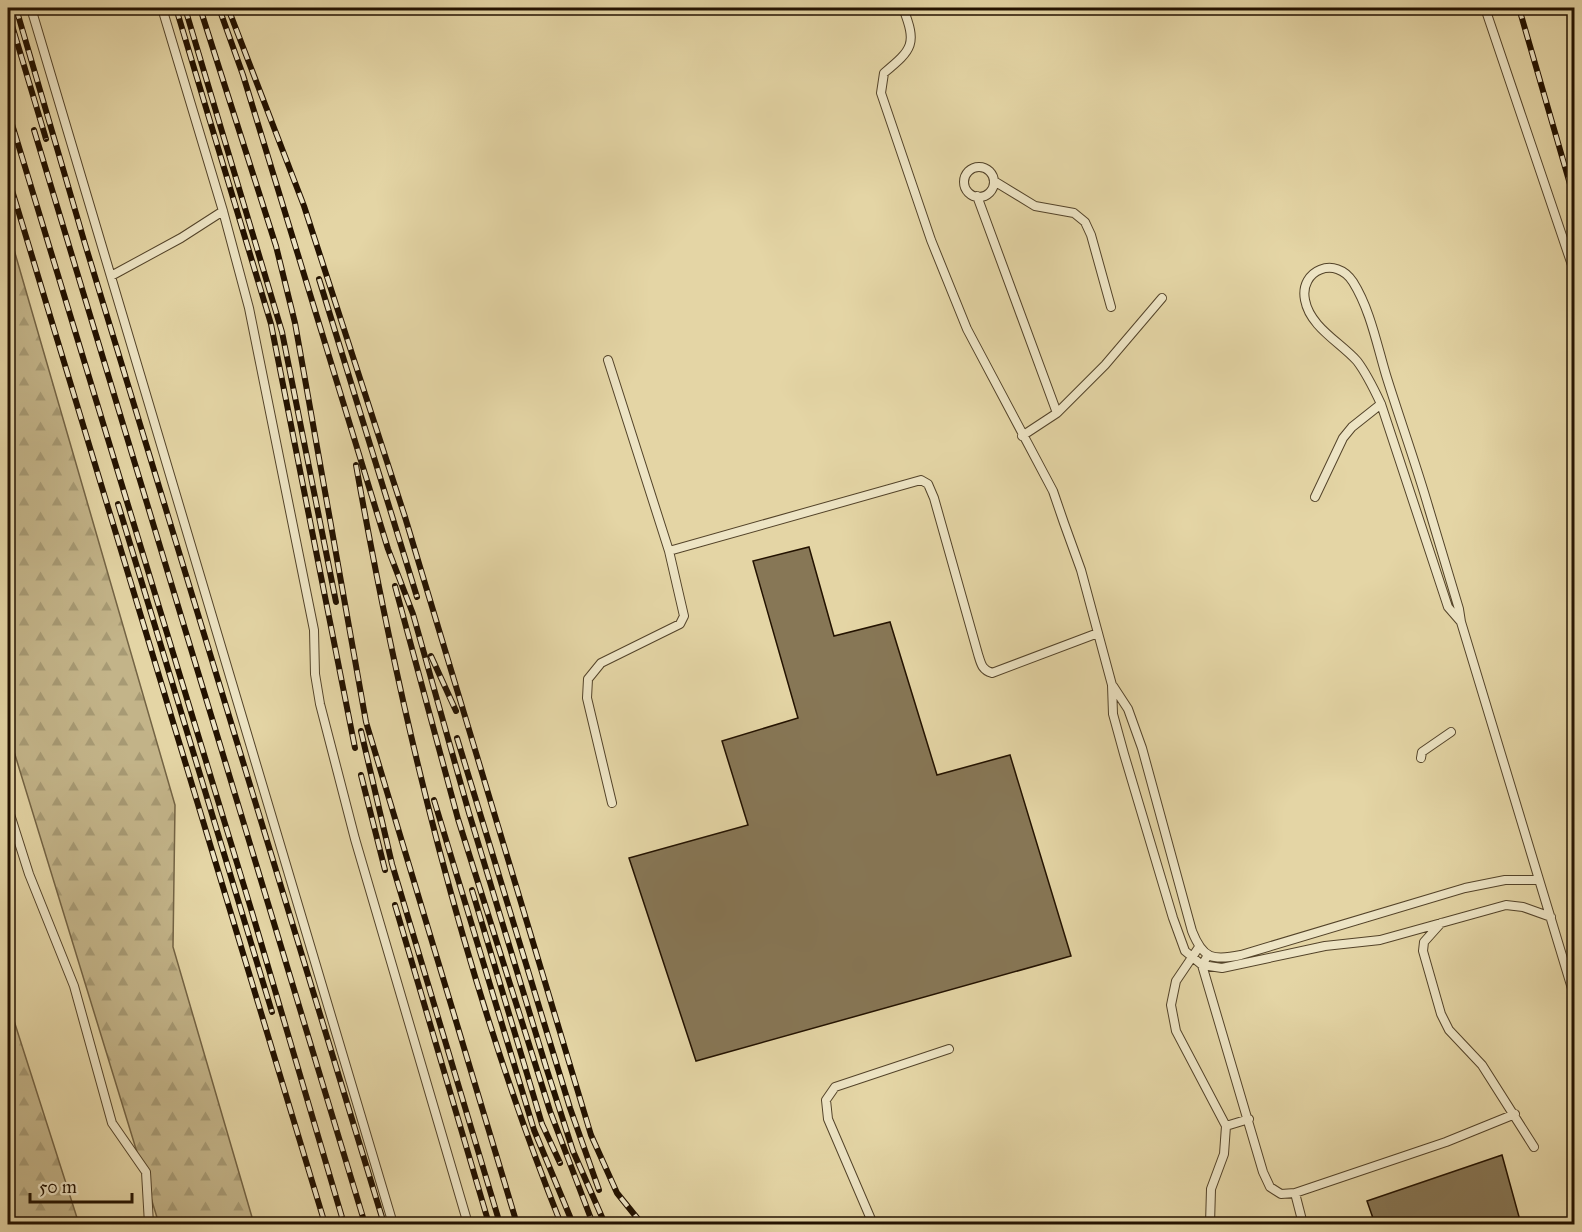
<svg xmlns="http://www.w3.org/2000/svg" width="1582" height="1232" font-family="'IM FELL Great Primer',serif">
	<defs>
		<pattern id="forest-firs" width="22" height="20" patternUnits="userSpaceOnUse" patternTransform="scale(1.5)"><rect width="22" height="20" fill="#c3b489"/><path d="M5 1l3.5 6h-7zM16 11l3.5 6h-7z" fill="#a79a74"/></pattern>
	</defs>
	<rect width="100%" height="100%" fill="#e4d5a5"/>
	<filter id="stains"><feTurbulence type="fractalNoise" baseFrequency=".00333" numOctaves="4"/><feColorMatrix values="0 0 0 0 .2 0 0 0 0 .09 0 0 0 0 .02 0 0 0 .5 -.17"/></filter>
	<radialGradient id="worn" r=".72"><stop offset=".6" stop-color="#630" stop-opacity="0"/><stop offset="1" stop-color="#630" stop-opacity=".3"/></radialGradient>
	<path fill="url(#forest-firs)" stroke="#736344" stroke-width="1.5" d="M8,229L175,805L173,947L254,1224H159L8,732Z
		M8,1002L79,1224H8Z"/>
	<path fill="#877756" stroke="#231200" stroke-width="1.5" d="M809,547L834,636L890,622L937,775L1010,755L1071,956L696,1061L629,858L748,825L722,741L798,718L753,561Z
		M1502,1155L1521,1224H1375L1367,1201Z"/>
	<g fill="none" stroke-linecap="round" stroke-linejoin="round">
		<defs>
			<path id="service" d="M31,8L393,1224
				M162,8L223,211L249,308L314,630L315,674L320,704L355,839L468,1224
				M903,8C917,44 913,49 884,73L881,93L931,240L967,329L1053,491L1064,523L1081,570L1112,685L1113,714L1124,754L1173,918L1185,951L1202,965L1222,968L1325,946L1380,940L1506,905L1523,907L1551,917
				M1485,8C1514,95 1544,183 1574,271
				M964 182a15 15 0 1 1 30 0a15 15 0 1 1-30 0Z
				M994,181L1035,206L1074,213L1085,222L1091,235L1111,307
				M977,196L1057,413L1022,436
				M111,276L181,238L223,211
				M608,360L669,551L921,480L928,484L934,498L978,654C981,664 982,670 992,673L1098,633
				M1057,413L1105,365L1162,298
				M1315,497L1343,438L1352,427L1381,404
				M1461,622L1448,607L1381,404C1374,389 1367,374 1357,361C1340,342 1310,327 1305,300C1299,270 1336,255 1353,282C1370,309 1377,345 1386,375C1400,420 1416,464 1429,509C1439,543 1449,576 1459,609L1461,622L1574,995
				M1113,686L1128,709L1142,748L1192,931C1203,959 1213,961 1241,955L1465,888L1505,880H1539
				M1421,758L1422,752L1451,732
				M612,803L587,698L588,679L601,663L680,624L684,616L669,551
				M8,808L29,874L74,986L112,1123L146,1172L149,1224
				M1441,923L1424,942L1423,951L1441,1014L1449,1030L1482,1065L1534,1147
				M1199,947L1176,981L1171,1005L1176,1031L1226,1126L1224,1154L1211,1189L1210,1224
				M1208,955L1202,965L1263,1172L1270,1187L1281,1194L1295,1193L1446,1142L1515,1114
				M1226,1126L1249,1119
				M1295,1193L1303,1224
				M873,1224L828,1119L826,1100L835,1087L949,1049"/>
		</defs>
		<use href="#service" stroke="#534329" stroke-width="10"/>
		<use href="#service" stroke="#ede4c4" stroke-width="8"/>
		<defs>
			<path id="rail" d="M16,8L85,244L384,1224
				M176,8L271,324L355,748
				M185,8L282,332L336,602
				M200,8L276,246L295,323L366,722L517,1224
				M219,8L243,75L388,549L413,614L469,813L546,1067L573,1151L605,1224
				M228,8L304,206L405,517L591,1135L617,1193L642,1224
				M1519,8L1574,198
				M8,12L46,139
				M8,111L251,909L344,1224
				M34,130L365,1224
				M8,177L325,1224
				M319,279L417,597
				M356,465C402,724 464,980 561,1224
				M118,504L272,1012
				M395,586L458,819L550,1111L593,1224
				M431,656L456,711
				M361,731L392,864L500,1224
				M457,738L570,1108L599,1190
				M361,775L385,870
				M434,800L534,1130L573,1224
				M472,890L542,1124L560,1163
				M395,905L489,1224"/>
		</defs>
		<use href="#rail" stroke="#231200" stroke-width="6"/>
		<use href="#rail" stroke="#ede4c4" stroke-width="4" stroke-dasharray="11" stroke-linecap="butt"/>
	</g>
	<rect width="1582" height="1232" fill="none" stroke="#e4d5a5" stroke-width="30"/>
	<rect x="9" y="9" width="1564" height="1214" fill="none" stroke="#231200" stroke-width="3"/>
	<rect x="15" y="15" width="1552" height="1202" fill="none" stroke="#231200" stroke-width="1.5"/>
	<path d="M30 1193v9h102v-9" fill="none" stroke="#231200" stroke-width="3"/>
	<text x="39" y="1193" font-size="18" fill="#231200" stroke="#ede4c4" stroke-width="4.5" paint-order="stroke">50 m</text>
	<rect width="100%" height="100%" filter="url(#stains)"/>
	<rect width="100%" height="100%" fill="url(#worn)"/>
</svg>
